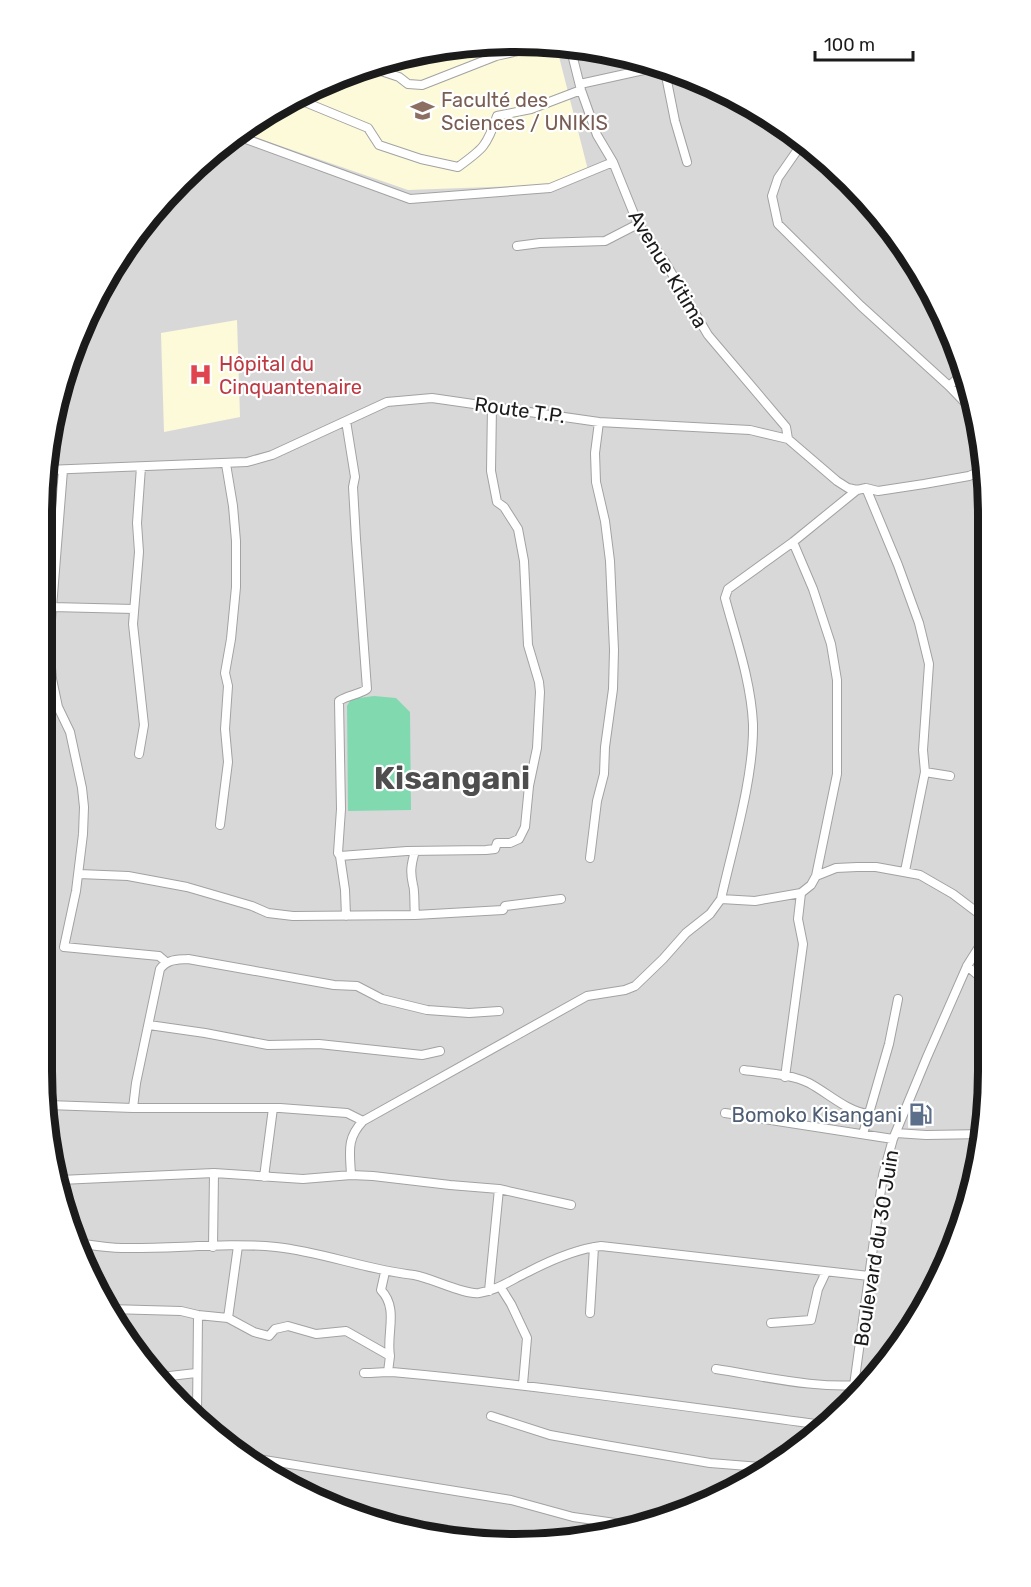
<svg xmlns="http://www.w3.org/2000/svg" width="1031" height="1587" font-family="Rubik,sans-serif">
	<rect width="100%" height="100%" fill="#ece7e1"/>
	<path fill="#d9d8d8" d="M484,43L577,46L667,67L752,105L827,159L891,227L940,306L973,393L988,485L985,1133L953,1253L872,1383L778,1465L638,1529L515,1545L363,1520L228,1447L122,1335L67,1223L42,1071L46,453L78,334L159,204L227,140L306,91L393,58Z"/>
	<path fill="#fdfad9" d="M484,43L504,44L527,51L545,45H556L588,170L546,185L408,190L240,132L306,91L393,58Z
		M237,320L240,417L164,432L161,333Z"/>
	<path fill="#81d9b0" d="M374,696L396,698L410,712L411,810L348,811L347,706L351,699Z"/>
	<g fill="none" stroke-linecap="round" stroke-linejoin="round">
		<defs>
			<path id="minor" d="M570,46L581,90L597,135L613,162L638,224L665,262L708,335L786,427L788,439
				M664,66L675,121L687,162
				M369,67L399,77L408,84L422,85L496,56L544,45
				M580,84L662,66
				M295,98L368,128L379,145L421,159L458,167C483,149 487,146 497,116L531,109L581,90
				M235,135L410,199L550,188L613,162
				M803,142L778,178L772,196L778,224L861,306L949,386L977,415
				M517,246L540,243L605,241L638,224
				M949,386L965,372
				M46,470L247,462L272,455L387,402L432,398L599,422L750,430L788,439L837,481L848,488L857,490L866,488L878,491L924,484L969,476L985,469
				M63,470L49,645L52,679L58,707L70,732L82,788L84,807L83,834L76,891L64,947L159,956L166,962
				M866,488L898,565L919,623L929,664L923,750L925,772L905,871
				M793,542L813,589L831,644L837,680V774L816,876
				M52,607L134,609
				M139,754L144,725L133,624L139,552L137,523L141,467
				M925,772L950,776
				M220,825L228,762L225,729L228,686L225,673L231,639L236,587V541L233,506L226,464
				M415,851C411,865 410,872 413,885C415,890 414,907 415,915
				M340,856L407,851L486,850L495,849L497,843H510L519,839L525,827L529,786L537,748L540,692L539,682L528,645L524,561L518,529L504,507L497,502L491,471L492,406
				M590,858L597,801L604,774L605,747L613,689L614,650L610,561L605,521L596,482L595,453L599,422
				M79,874L128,876L187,887L252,906L268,913L293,916L415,915L503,910L505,906L561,899
				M721,899L755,901L801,893L811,885L816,876L836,868L857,867H876L920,875L953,894L986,919
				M346,916L345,890L340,856L338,853L341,809L339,701C348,695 358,695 367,689L356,539L353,487L355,477L346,421
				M967,966L986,982
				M149,1025L205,1033L268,1045L319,1044L422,1055L440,1051
				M744,1070C764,1073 791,1074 809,1083C828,1093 846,1111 868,1114
				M785,1077L803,944L798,919L801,893
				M48,1105L133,1108H280L347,1113L363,1121
				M133,1108L136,1083L160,969C167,959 177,960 188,959L334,985L357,986L382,999L427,1010L469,1013L499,1011
				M725,1113L893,1139
				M896,1133L926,1135L985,1134
				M863,1134L889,1044L898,999
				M351,1175C350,1152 346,1139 363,1121L587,996L625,990L635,986L663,959L686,933L710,914L721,899C733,845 754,778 753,724C751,681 736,639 725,598L728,589L793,542L857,490
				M264,1177L273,1108
				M60,1180L214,1173L303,1179L351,1175L373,1176L450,1185L499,1189L571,1205
				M77,1243C91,1245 107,1248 122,1248C173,1249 225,1242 276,1247C323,1252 367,1270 414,1275C432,1278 464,1295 479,1293C498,1290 511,1280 528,1272C551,1260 576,1249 601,1246L869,1276
				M213,1247L214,1173
				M385,1272L381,1290C399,1309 386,1333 390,1356
				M501,1288L511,1304L527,1338L523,1384
				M489,1291L499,1189
				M109,1309L181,1311L198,1315L228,1318L254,1332L269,1336L275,1329L288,1326L316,1334L346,1331L390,1356L388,1372
				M590,1313L594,1247
				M228,1318L238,1246
				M771,1323L811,1320L818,1289L826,1272
				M716,1369C767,1377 820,1390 871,1384
				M364,1373C374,1373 383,1372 392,1372C537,1385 680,1406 824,1425
				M161,1377L196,1373
				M852,1400L883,1175L893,1139L927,1057L967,966L986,936
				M197,1415L198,1315
				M491,1416L550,1435L605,1445L710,1463L772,1468
				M246,1457L511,1500L573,1517L643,1527"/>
		</defs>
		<use href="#minor" stroke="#a2a2a2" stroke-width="10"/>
		<use href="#minor" stroke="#fff" stroke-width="8"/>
	</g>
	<defs>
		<symbol id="university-bare" viewBox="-9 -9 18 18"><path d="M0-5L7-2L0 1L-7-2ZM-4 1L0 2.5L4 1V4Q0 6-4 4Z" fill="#8d6e63" stroke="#fff" stroke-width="2.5" paint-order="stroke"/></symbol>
		<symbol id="hospital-bare" viewBox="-9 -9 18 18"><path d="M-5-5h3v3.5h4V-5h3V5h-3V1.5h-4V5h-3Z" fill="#e0444e" stroke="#fff" stroke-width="2.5" paint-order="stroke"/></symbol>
		<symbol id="fuel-bare" viewBox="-9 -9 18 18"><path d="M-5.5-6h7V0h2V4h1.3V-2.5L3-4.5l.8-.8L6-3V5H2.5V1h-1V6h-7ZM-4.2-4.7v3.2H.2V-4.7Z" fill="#5c6f8a" stroke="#fff" stroke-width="2.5" paint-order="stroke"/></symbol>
	</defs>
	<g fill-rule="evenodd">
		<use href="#university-bare" x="406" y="94" width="33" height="33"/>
		<use href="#hospital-bare" x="184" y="358" width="33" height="33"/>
		<use href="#fuel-bare" x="904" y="1098" width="33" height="33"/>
	</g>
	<g text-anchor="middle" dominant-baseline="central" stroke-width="4.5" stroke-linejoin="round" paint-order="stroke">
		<g font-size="20" fill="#785e54" stroke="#fff" text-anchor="start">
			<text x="441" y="100">Faculté des<tspan x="441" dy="23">Sciences / UNIKIS</tspan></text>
		</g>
		<g font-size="20" fill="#1b1b1b" stroke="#fff">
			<text transform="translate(668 269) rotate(59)">Avenue Kitima</text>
			<text transform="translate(520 410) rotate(8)">Route T.P.</text>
			<text transform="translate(876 1248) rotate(-81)">Boulevard du 30 Juin</text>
		</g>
		<g font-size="20" fill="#be3a42" stroke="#fff" text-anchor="start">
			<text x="219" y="364">Hôpital du<tspan x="219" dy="23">Cinquantenaire</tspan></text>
		</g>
		<g font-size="20" fill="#4e5e75" stroke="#fff" text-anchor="end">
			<text x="902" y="1115">Bomoko Kisangani</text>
		</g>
		<g font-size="32" font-weight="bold" fill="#4e4e4e" stroke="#fff">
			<text x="452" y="778">Kisangani</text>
		</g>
	</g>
	<path d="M0 0H1031V1587H0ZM515 52H515A463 463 0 0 1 978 515V1071A463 463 0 0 1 515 1534H515A463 463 0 0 1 52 1071V515A463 463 0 0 1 515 52Z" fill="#fff" fill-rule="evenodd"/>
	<path fill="none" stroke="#1b1b1b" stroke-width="8" d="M515 52H515A463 463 0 0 1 978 515V1071A463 463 0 0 1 515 1534H515A463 463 0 0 1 52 1071V515A463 463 0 0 1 515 52Z"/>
	<path d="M815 51v9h98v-9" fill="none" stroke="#1b1b1b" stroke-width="3"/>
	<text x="824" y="51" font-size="18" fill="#1b1b1b" stroke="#ffffff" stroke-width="4.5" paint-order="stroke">100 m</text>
</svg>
